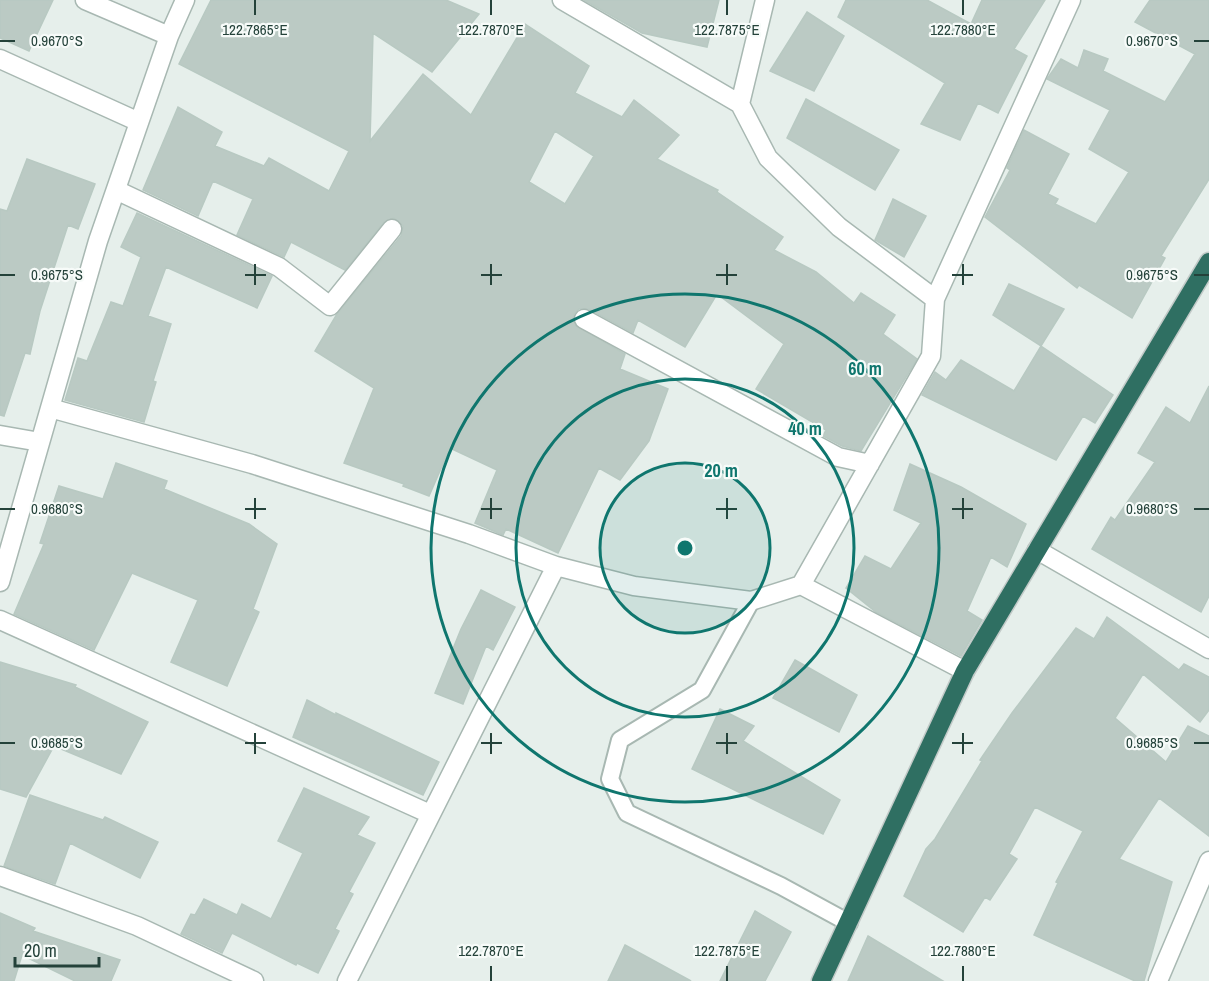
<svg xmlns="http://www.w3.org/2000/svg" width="1209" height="981" font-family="'Archivo Narrow',sans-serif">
	<rect width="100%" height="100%" fill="#e6efeb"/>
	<path fill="#bbcac4" stroke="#b8c9c2" stroke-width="1.5" fill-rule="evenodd" d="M0,0H53L29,51L0,38Z
		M211,0H446L479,14L432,72L373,33L370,141L423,74L471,115L525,24L589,66L575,93L622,117L634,100L679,135L657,159L718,190L717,192L783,237L774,250L816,272L854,303L861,293L895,315L883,334L917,359L861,451L842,446L823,436L826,430L756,389L784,344L717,294L685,347L638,320L633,333L589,309H579L574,314L575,325L625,354L620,369L668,389L649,441L620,480L599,468L558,553L506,529L503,535L475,523L497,470L450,448L429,496L403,486L404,484L344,463L374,388L315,351L337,314L401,236L403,226L394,218L384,222L345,270L291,242L284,257L237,235L253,199L213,181L198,216L143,190L178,107L222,132L215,146L264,166L269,158L329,191L349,151L179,64ZM555,131L594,156L565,204L529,182Z
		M584,0H719L707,47L642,33Z
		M846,0H927L971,24L982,0H1045L1014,49L1027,56L998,113L978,103L960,140L921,124L945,83L838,17Z
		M1150,0H1209V179L1161,256L1165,258L1132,318L1079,285L1077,288L985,217L1010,170L1007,168L1024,130L1069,154L1048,194L1058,199L1055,204L1096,224L1129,172L1089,149L1110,110L1047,79L1061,59L1078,68L1084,50L1108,59L1103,71L1165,102L1195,54L1135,22Z
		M807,12L844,36L814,91L770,71Z
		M806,99L899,150L875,190L787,138Z
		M27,159L95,184L78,229L68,225L40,311L30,354L25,353L4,416L0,415V209L7,211Z
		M893,199L926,216L904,257L875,240Z
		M137,213L272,276L257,308L166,267L148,316L171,324L153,381L156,382L144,422L65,400L78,358L87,361L111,302L123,306L141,257L121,247Z
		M1009,284L1064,309L1041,346L993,315Z
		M1041,346L1113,395L1095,423L1083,416L1056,460L922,395L935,372L946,380L961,360L1014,391Z
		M1209,386V596L1201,612L1092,549L1111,517L1115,520L1155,462L1138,453L1166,407L1190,423Z
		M116,463L167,481L164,489L249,524L277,544L253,609L259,612L227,686L171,662L198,600L132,573L94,650L14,614L44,544L40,543L59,486L103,499Z
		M910,464L961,487L1026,524L1007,567L991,557L967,611L982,620L961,656L876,612L846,588L865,556L891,569L921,523L894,510Z
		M481,590L515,607L493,650L486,646L463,704L435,693L461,629Z
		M1107,617L1179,670L1184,664L1209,677V710L1200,722L1143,674L1115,718L1166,762L1188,726L1209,736V836L1159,798L1119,859L1172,882L1144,981H1135L1034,935L1058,883L1056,882L1083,831L1035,807L1009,854L1017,859L990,900L985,897L963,932L904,896L926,849L935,839L982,761L980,760L1012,713L1076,628L1094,639Z
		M795,660L857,695L839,732L773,698Z
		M0,662L76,685L75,687L148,722L121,774L54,746L26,797L0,789Z
		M307,700L336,715V713L439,762L423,795L293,737Z
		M720,709L754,726L743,741L840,800L823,834L692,769Z
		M304,788L369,817L357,835L375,843L349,892L353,894L335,929L339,931L318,973L297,963L296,965L232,933L222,953L181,934L191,914L195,915L204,899L237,915L242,904L271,919L303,853L278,841Z
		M30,795L103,820L105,817L158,842L140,878L70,843L55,884L4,866Z
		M755,911L791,932L765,981H720Z
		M0,913L35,928L33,931L120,960L111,981H75L22,955L14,981H0Z
		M868,936L943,981H848Z
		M625,945L691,981H608Z"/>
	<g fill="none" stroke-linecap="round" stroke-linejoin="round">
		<defs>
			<path id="lane" d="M751,601L702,690L620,740L610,779L627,813L781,886L849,923"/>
			<path id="street" d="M85,0L169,36
				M562,0L740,104
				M765,0L740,104L768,158L839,227L935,299
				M0,59L139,122
				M116,190L279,267L330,306L392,229
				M584,319L838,457L870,464
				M50,408L252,464L469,534L556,566L634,586L751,601L801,585L931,356L935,299L1071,0
				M0,435L40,442
				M1037,550L1209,649
				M0,582L98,241L169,36L185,0
				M801,585L965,671
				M0,620L430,814
				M0,876L137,926L254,981
				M347,981L556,566
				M1158,981L1209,861"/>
			<path id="highway" d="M821,981L965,671L1209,262"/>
		</defs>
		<use href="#lane" stroke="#a8b8b2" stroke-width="20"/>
		<use href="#street" stroke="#a8b8b2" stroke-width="21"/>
		<use href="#highway" stroke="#c2cac8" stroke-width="21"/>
		<use href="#lane" stroke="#fff" stroke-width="16"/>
		<use href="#street" stroke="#fff" stroke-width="18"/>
		<use href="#highway" stroke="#2f6f62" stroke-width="18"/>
	</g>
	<path fill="none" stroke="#24423a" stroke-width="2" d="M255,0V15M491,0V15M727,0V15M963,0V15M0,41H15M1194,41H1209M255,264V285M491,264V285M727,264V285M963,264V285M0,275H15M245,275H266M481,275H502M716,275H737M952,275H973M1194,275H1209M255,498V519M491,498V519M727,498V519M963,498V519M0,509H15M245,509H266M481,509H502M716,509H737M952,509H973M1194,509H1209M255,733V754M491,733V754M727,733V754M963,733V754M0,743H15M245,743H266M481,743H502M716,743H737M952,743H973M1194,743H1209M491,966V981M727,966V981M963,966V981"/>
	<circle cx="685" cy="548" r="85" fill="#0f766e" fill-opacity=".12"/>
	<g fill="none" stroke="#0f766e" stroke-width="3">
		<circle cx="685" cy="548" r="85"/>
		<circle cx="685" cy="548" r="169"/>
		<circle cx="685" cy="548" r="254"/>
	</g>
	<g font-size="15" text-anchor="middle" fill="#24423a" stroke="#f7fbf9" stroke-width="4.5" stroke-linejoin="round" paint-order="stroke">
		<text x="255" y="35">122.7865°E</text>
		<text x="491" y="35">122.7870°E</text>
		<text x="727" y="35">122.7875°E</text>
		<text x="963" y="35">122.7880°E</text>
		<text x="57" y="46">0.9670°S</text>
		<text x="1152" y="46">0.9670°S</text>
		<text x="57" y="280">0.9675°S</text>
		<text x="1152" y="280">0.9675°S</text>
		<text x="57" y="514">0.9680°S</text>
		<text x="1152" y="514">0.9680°S</text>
		<text x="57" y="748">0.9685°S</text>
		<text x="1152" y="748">0.9685°S</text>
		<text x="491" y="956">122.7870°E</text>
		<text x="727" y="956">122.7875°E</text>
		<text x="963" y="956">122.7880°E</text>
	</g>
	<circle cx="685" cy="548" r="9" fill="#0f766e" stroke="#f7fbf9" stroke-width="3"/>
	<g font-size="18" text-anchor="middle" font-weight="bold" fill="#0f766e" stroke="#f7fbf9" stroke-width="4.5" stroke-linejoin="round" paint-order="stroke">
		<text x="865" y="375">60 m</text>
		<text x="805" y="435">40 m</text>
		<text x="721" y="477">20 m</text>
	</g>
	<path d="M15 957v9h84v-9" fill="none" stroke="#24423a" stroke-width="3"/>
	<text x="24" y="957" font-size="18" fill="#24423a" stroke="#f7fbf9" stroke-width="4.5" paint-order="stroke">20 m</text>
</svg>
